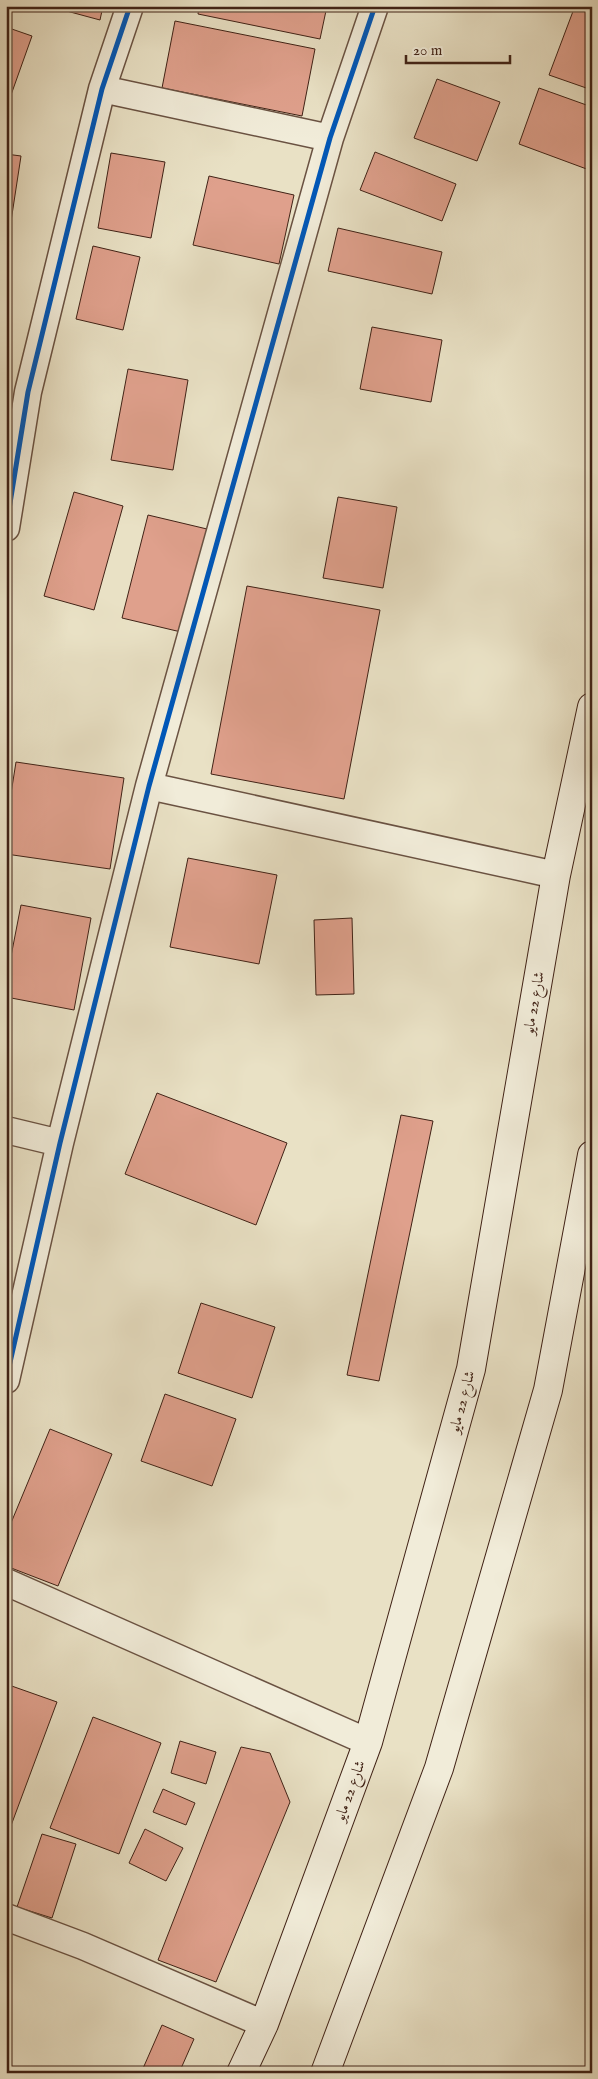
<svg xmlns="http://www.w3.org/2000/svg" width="598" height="2079" font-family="'IM FELL English',Amiri,serif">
	<rect width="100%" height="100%" fill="#e9e1c5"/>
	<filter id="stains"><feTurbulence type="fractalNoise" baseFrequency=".004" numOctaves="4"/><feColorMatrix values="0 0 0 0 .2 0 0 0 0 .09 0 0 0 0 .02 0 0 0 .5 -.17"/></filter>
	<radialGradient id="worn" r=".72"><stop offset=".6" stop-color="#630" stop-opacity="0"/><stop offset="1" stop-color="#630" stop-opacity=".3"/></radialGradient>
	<path fill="#dfa08c" stroke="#402216" d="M48,6H103L100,20Z
		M199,6H327L320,39L198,14Z
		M575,6H592V90L549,75Z
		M175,21L315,49L302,116L162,88Z
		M6,27L32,36L6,109Z
		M437,79L500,102L477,161L414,138Z
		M539,88L592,107V171L519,144Z
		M375,152L456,184L442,221L360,190Z
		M111,153L165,162L151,238L98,228Z
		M6,154L21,156L6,254Z
		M209,176L294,195L279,264L193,245Z
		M338,228L442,252L432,294L328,271Z
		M93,246L140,257L123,330L76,319Z
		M372,327L442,340L431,402L360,389Z
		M128,369L188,380L173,470L111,460Z
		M74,492L123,506L94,610L44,596Z
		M338,497L397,507L383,588L323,578Z
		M148,515L207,529L181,632L122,618Z
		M247,586L380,610L344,799L211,774Z
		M16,762L124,778L110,869L6,854V825Z
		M188,858L277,875L259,964L170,947Z
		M21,905L91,918L74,1010L6,997V982Z
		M352,918L354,994L316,995L314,920Z
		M157,1093L287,1143L256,1225L125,1174Z
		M401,1115L433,1121L379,1381L347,1375Z
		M201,1303L275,1327L252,1398L178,1373Z
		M165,1394L236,1419L212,1486L141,1461Z
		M50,1429L112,1454L58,1586L6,1566V1535Z
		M6,1684L57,1702L9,1831L6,1830Z
		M93,1717L161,1743L119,1854L50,1828Z
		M180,1741L216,1752L206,1784L171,1773Z
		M241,1747L270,1753L290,1802L216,1982L158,1960Z
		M163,1789L195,1803L186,1825L153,1812Z
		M145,1829L183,1848L166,1881L129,1863Z
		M42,1834L76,1844L52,1918L17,1907Z
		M162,2025L194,2039L179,2073H141Z"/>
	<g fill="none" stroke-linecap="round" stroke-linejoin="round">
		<defs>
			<path id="minor" d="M102,89L330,138
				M6,528L28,392L102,89L130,6
				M149,786L556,875
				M6,1130L60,1143
				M6,1380L60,1143L149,786L330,138L375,6
				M6,1582L368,1742
				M6,1917L83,1946L264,2024"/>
			<path id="secondary" d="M241,2073L264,2024L368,1742L471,1369L556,875L592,707
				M325,2073L439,1768L548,1390L592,1155"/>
		</defs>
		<use href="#minor" stroke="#6a5242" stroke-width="29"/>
		<use href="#secondary" stroke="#402216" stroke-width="30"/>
		<use href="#minor" stroke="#f1ecd9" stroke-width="26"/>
		<use href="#secondary" stroke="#f1ecd9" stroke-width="28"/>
		<defs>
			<path id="cycleway" d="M6,528L28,392L102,89L130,6
				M6,1380L60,1143L149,786L330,138L375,6"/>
		</defs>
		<use href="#cycleway" stroke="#f1ecd9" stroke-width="8"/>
		<use href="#cycleway" stroke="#0057b8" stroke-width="5"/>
	</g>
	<g text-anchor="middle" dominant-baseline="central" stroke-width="4" stroke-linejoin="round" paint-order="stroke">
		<g font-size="15" fill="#402216" stroke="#f1ecd9">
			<text transform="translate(534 1003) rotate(-80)">شارع 22 مايو</text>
			<text transform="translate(462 1402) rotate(-75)">شارع 22 مايو</text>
			<text transform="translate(350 1791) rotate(-70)">شارع 22 مايو</text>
		</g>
	</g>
	<rect width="598" height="2079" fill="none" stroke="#e9e1c5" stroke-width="25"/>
	<rect x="8" y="8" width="583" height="2064" fill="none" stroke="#402216" stroke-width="2.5"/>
	<rect x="12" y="12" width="573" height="2054" fill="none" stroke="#402216"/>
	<path d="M406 55v8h104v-8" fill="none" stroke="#402216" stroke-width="2.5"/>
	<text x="413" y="55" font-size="15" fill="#402216" stroke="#f1ecd9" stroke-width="4" paint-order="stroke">20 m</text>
	<rect width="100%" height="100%" filter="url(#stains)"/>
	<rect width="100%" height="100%" fill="url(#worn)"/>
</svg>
